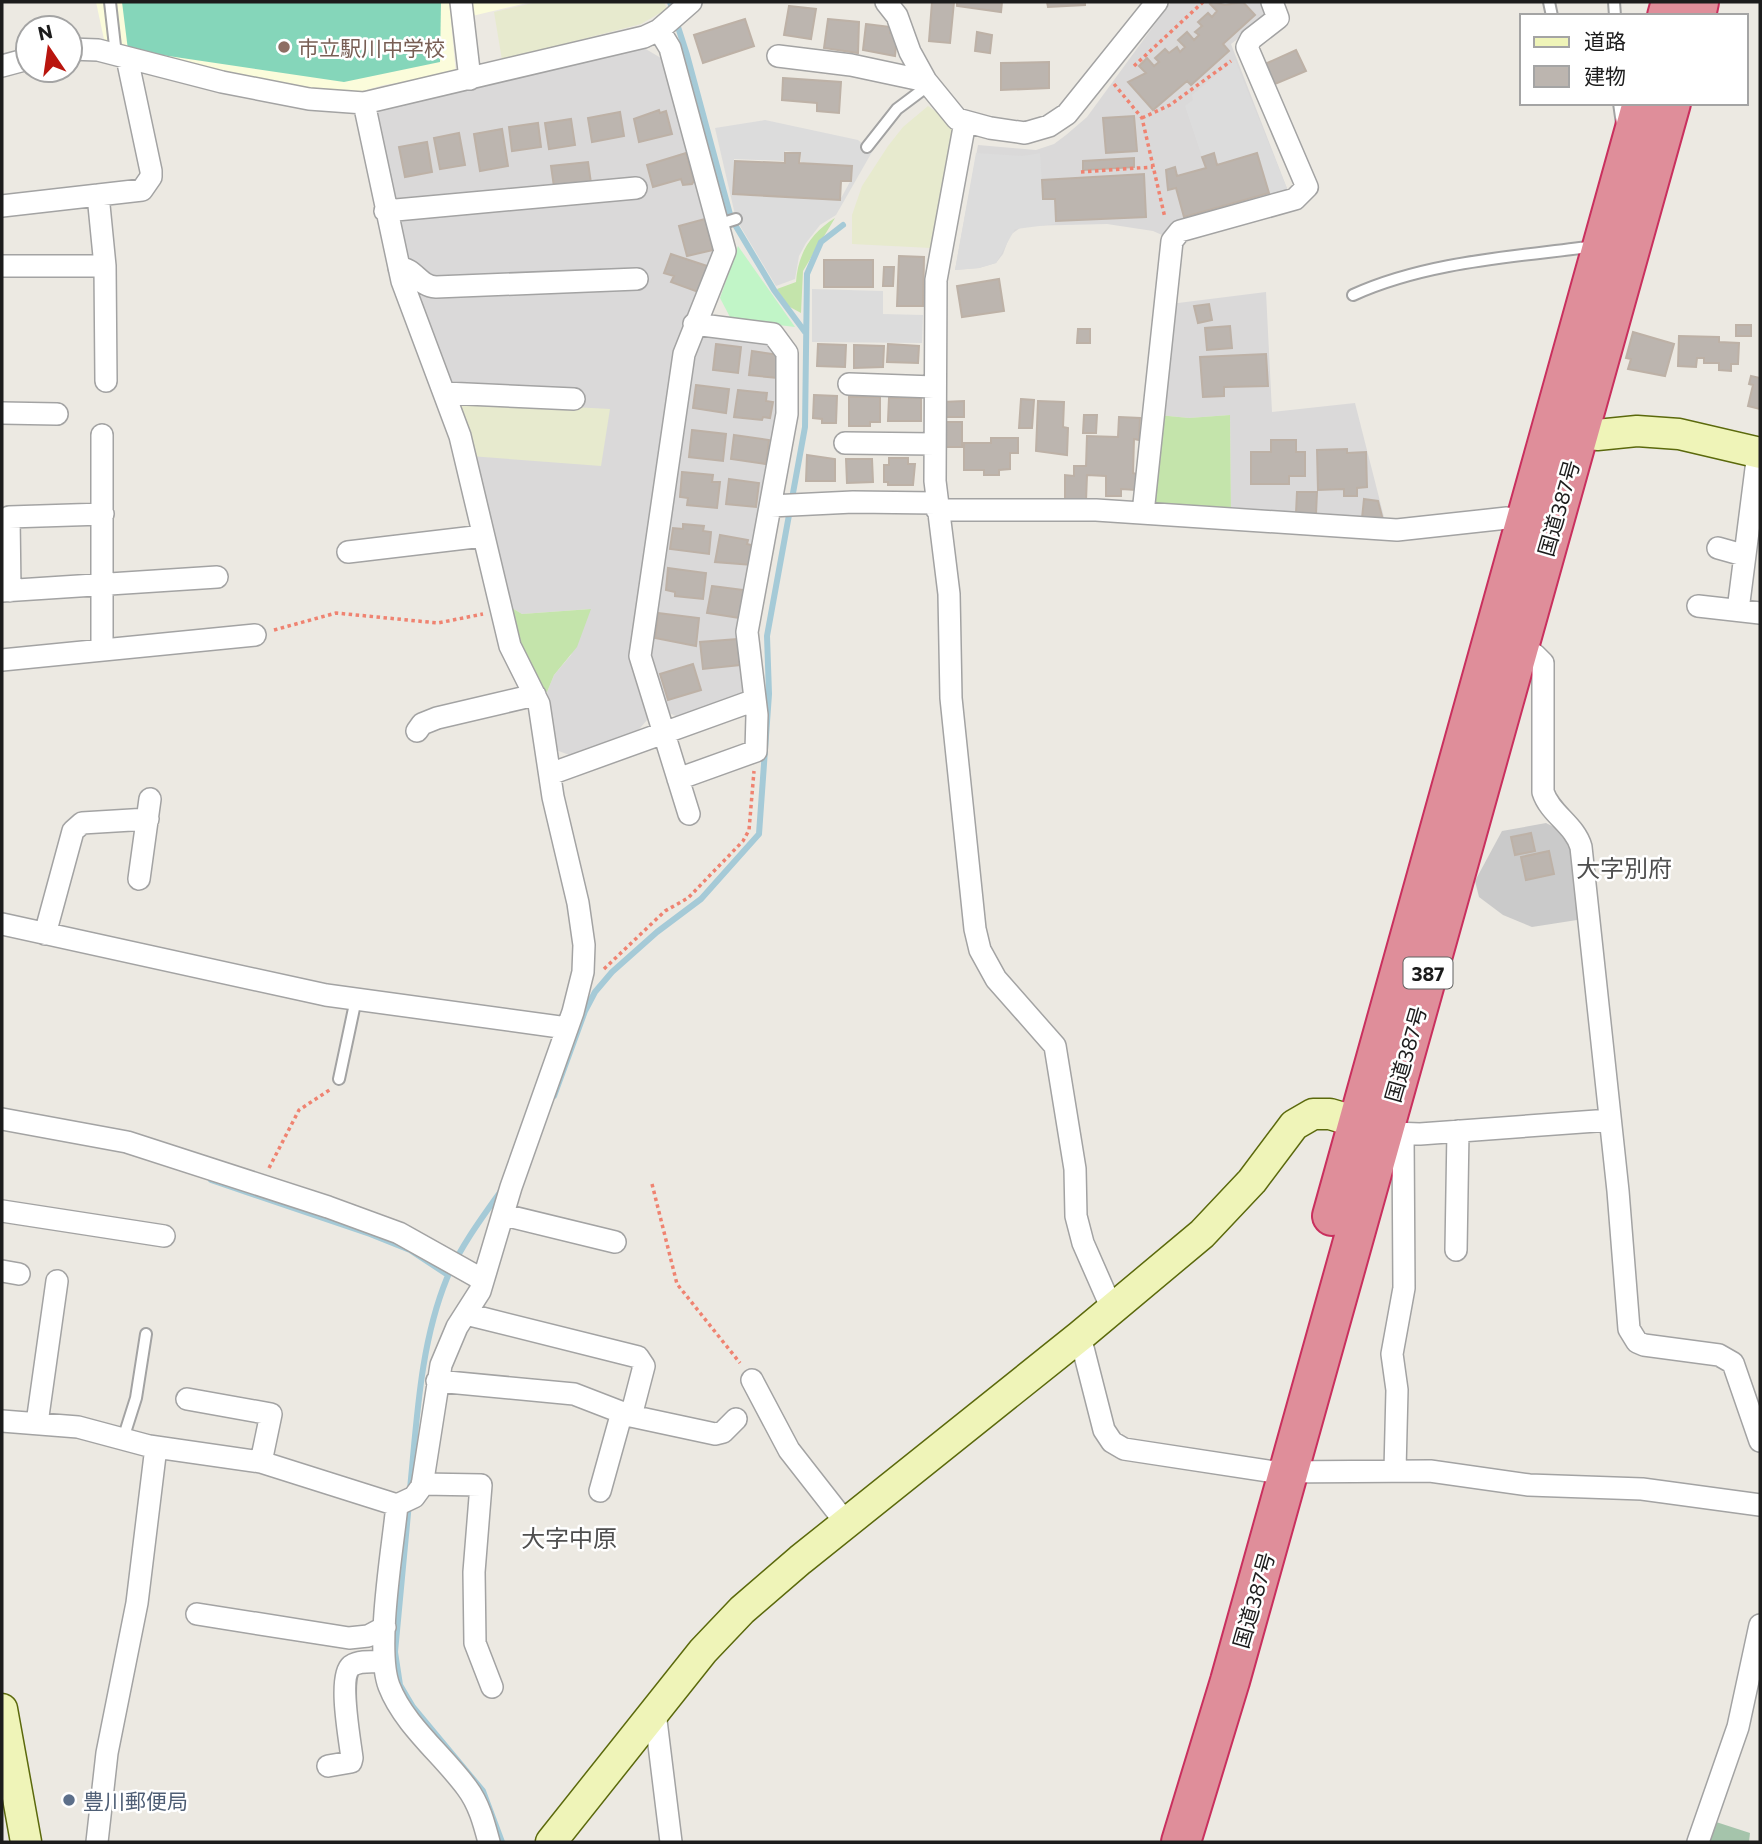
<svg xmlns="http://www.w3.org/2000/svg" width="1762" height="1844" font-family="Commissioner,'Noto Sans JP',sans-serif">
	<rect width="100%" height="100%" fill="#ece9e2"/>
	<path fill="#dad9d9" d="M1171,2H1260L1269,15L1231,44L1288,191L1162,235L1153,231L1107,224L1023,226L1010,235L1003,254L996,263L979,268L955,270L978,145L1036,150L1054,144L1066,135L1087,117Z
		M644,48L666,61L718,244L682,337L632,664L647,710V720L635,734L572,756L556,750L547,692L554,675L571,655L590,609L522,614L505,604L470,456L575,407L450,385L413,293L376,110L385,105Z
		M1266,292L1272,412L1355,403L1385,521L1231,512L1230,415L1189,418L1158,415L1170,304Z
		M711,334L766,342L781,354L779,420L744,685L741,694L680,718L665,711L649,657L692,355L701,338Z"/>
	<path fill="#fbfcdb" d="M96,2H531L451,21L456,74L384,85L352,94L297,91L105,44Z"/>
	<path fill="#cacaca" d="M1546,823L1560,830L1574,846L1577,920L1532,927L1503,915L1479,897L1475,881L1502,831Z"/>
	<path fill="#e7eace" d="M537,2H664L667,9L641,24L502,60L494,12Z
		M928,106L944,117L954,133L931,248L852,244V215L862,186L888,146L903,127Z
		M463,401L610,409L601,466L470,456L456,406Z"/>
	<path fill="#c4e4ab" d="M835,218L803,271L801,313L788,306L777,289L796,282C798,253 811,233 835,218Z
		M1158,415L1189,418L1230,415L1231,512L1154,503Z
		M505,604L522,614L591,609L577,647L554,675L547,692L534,682Z"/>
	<path fill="#a5c4ab" d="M1713,1821L1750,1833L1749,1842H1708Z"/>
	<path fill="#c1f5c7" d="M738,246L795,327L731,319L720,298Z"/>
	<path fill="#85d6ba" d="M122,2H441L440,62L344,82L128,50Z"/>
	<path fill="#dcdcdc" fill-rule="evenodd" d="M1235,60L1288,191L1270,197L1257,153L1218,164L1214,154L1202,157L1185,106L1193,100L1192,95Z
		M765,120L858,140L872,152L836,215L820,225L806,243L799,256L795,279L776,286L736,219L715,128ZM785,151L801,153V162L851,167V180L840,200L733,195L734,159L784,161Z
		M976,153L1022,156L1040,153L1043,199H1055V224L1015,229L996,263L979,268L955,270Z
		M812,289L883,291V314L923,315L922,343L812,342Z"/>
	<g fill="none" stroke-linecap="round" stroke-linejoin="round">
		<path stroke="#a5cad7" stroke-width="6" d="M670,2L687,55L731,218L774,290L805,332
			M554,1096L585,1011L595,992L612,972L657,932L701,899L759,834L769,694L767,636L805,427L807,274L821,242L843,225
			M211,1180L370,1234L410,1250L448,1275
			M410,1489C417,1419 420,1344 447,1278C461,1246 481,1219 501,1191
			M409,1503L395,1652L400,1685L413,1707L483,1791L502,1842"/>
	</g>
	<path fill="#bcb5af" stroke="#bdb1a6" stroke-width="2" d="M932,2H954L950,43L929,41Z
		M957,2H1002L1001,12L957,6Z
		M1047,2H1085V5L1048,7Z
		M1213,2L1225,5L1243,2L1255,15L1223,44L1229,51L1191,85L1187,81L1153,110L1128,82L1146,73L1139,66L1147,58L1154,66L1159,62L1155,58L1165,49L1169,53L1177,47L1180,52L1185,47L1178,40L1187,32L1194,40L1199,35L1195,32L1202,26L1198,22L1208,13L1212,17L1217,11L1210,4Z
		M789,6L816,9L811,39L784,35Z
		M745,19L754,46L703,63L694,35Z
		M828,19L859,22L858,53L824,48Z
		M866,24L891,27L890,33L897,34L895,56L863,50Z
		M977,32L992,35L990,53L975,51Z
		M1296,50L1306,71L1275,84L1265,64Z
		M1049,62V88L1001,90V63Z
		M783,78L841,82L839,113L817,111V103L782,100Z
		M659,110L660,113L666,111L672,134L639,142L634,119Z
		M620,112L624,136L592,142L588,118Z
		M1134,116L1137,151L1106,153L1103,118Z
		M571,119L575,145L549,149L545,123Z
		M538,123L541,147L512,151L509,127Z
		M502,129L508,166L480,171L474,134Z
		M459,133L465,165L440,169L434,138Z
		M427,142L432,172L405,177L399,147Z
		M686,153L694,181L692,184L683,185L681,179L653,187L647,165Z
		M785,153H800L799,163L852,166L851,181H841L840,200L733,194L735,161L785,163Z
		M1214,153L1217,165L1257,153L1269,193L1184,217L1176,188L1168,190L1166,170L1175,167L1177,176L1206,168L1202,157Z
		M1134,158V167L1083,170V161Z
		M588,162L591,183L554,187L551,166Z
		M1144,174L1146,217L1056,221L1055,199H1043L1042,180Z
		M705,219L713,250L687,256L679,226Z
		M671,254L710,267L701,293L671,282L674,276L664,273Z
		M899,256L924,257L923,306H897Z
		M824,260H873V287H824Z
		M884,267H894L893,286H883Z
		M999,279L1004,311L962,317L957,286Z
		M1209,304L1212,320L1198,323L1194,306Z
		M1736,325H1751V336H1736Z
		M1230,326L1232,348L1207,350L1205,328Z
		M1078,329H1090V343H1077Z
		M1633,332L1674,344L1665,376L1628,369L1631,359L1626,358Z
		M1679,336L1719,337V342L1739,343L1738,364H1731V371L1719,370V363H1704V358H1697L1696,367L1678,366Z
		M716,344L741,347L738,373L713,370Z
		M818,344L846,345L845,367L817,366Z
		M888,344L919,346L918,363L887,362Z
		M854,345L884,346L883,367L854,368Z
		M752,351L780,355L777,378L749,375Z
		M1266,354L1268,386L1224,387V396L1203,397L1200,357Z
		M1751,376L1760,378V409L1748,406L1753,385L1749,384Z
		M696,385L729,389L726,413L693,408Z
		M738,390L767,393L766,401L773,402L770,418L763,417L762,420L734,417Z
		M814,395L837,396L836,423H822V419L813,418Z
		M849,397H880V422H870V426H849Z
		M889,398H921V421H888Z
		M1021,399L1034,400L1032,428H1019Z
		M964,401V417H943V402Z
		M1038,401L1064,402L1063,427L1068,428L1067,455L1036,451Z
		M1084,415H1097L1096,433H1083Z
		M1119,417L1140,418L1139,440L1134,439L1133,473L1136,474V490L1121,489V496H1106V476L1087,475L1086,501H1065V475L1074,476V466H1086L1087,436L1118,437Z
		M945,422H962V447H946Z
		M692,430L726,434L723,461L689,457Z
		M734,435L769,440L766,464L731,459Z
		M991,438H1018V453H1010V469L999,470V475H984V470H964V443H991Z
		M1271,440H1296V452H1305V476H1289V484H1251V452H1271Z
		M1347,449V453L1366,452L1367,487L1357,488V496H1344V489L1318,490L1317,450Z
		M807,455L835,459V481H806Z
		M889,458H908V464H915L913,485H888V482H884V465H889Z
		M846,459H872L873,482L847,483Z
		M682,472L713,475L712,482H720L717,508L687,505L688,498L680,497Z
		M729,479L759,483L756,507L726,504Z
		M1297,492H1317L1316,514L1296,513Z
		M1364,499L1378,501L1383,520L1362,518Z
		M683,524L704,526L703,531L711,532L709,554L670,549L673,528L683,529Z
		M720,535L748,540L747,544L755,546L752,565L715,562Z
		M668,568L706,573L703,599L675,596V592L666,590Z
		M712,586L744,590L740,618L707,613Z
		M658,613L699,618L696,646L655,638Z
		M737,639L740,665L703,669L700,642Z
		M693,664L701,690L668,700L660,674Z
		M1531,833L1535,851L1515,855L1511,837Z
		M1549,851L1554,874L1526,880L1521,857Z"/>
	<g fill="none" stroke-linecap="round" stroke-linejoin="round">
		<defs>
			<path id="lane" d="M110,2L116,55
				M1549,2L1552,16
				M1614,2L1615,16
				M1619,103L1622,124
				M867,147L897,109L929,85
				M720,224L736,219
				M1353,295C1428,261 1515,257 1596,246
				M339,1079L356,999
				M123,1439L136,1398L146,1334"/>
			<path id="street" d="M461,2L470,79
				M886,2L897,16L910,52L926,81L957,119L990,128L1025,133L1049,126L1067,114L1157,2
				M659,30L670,48L725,251L684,354L640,656L689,814
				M70,49L98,50L222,82L309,99L364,103L644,37L659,30L691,2
				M778,56L851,65L926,81
				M2,66L28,59
				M364,103L402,281L460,436L510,646L539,704L553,797L578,903L584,945L583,972L573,1012L511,1187L480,1291L457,1327L441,1365L422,1486L414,1497L397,1505C393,1547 375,1649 389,1686C404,1725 443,1755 467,1788C479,1804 484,1823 489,1842
				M965,122L936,280L935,481L949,594L951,698L975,929L980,950L996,979L1055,1046L1075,1169L1076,1216L1083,1243L1112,1309
				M98,195L105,266L106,381
				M2,206L142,190L151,177V171L127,58
				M385,211L636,188
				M2,266H105
				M399,268C415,268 418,286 436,287L637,279
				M849,384L934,387
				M445,393L574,399
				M2,413L57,414
				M102,435V648
				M845,443L935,444
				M771,506L853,502L936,503
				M937,510H1096L1397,530L1507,518L1524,521
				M1143,513L1172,241L1180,231L1295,199L1307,187L1247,47L1251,39L1278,18L1272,2
				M1718,548L1743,555
				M348,552L483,536
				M2,591L217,577
				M10,591L9,517L103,514
				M1698,606L1760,613
				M1738,610L1758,453
				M1518,649L1535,655L1543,663V792C1550,814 1575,825 1581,847L1618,1191L1629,1329L1637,1342L1644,1345L1719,1355L1733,1363L1760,1441
				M2,660L255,635
				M417,731L422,724L437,718L535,695
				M550,774L755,700
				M678,779L756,751L757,715L747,632L787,414V353L773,334L694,324
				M139,879L150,799
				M2,924L326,995L567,1028
				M45,934L73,831L82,823L148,819
				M2,1119L127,1142L328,1207L399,1233L483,1280
				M1392,1133L1420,1134L1610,1120
				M2,1211L164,1236
				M504,1215L615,1242
				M1456,1250L1458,1131
				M2,1271L19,1274
				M466,1314L638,1357L644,1366L631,1416
				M1080,1336L1104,1430L1112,1442L1124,1449L1275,1472L1430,1471L1529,1485L1642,1489L1760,1505
				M752,1380L789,1450L846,1523
				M437,1381L574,1394L631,1416L715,1434L723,1432L736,1419
				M187,1399L271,1414L261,1462
				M2,1421L78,1427L149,1446L261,1462L397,1505
				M37,1423L57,1281
				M1395,1470L1397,1390L1392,1354L1404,1288L1403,1135
				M422,1484L481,1485L474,1572L475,1643L492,1687
				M600,1491L622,1412
				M197,1614L349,1638L368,1636L385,1627
				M655,1712L671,1842
				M328,1766L351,1762L352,1758C350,1741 338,1677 351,1666C360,1660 373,1662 383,1662
				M97,1842L107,1753L137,1603L156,1447
				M1698,1842L1738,1727L1760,1625"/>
			<path id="secondary" d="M1559,425L1597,435L1637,431L1679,434L1760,453
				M2,1709L26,1842
				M551,1842L703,1651L742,1610L800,1560L1080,1336L1202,1234L1252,1181L1294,1125L1313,1114H1330L1377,1128"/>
			<path id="highway" d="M1667,16L1671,2
				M1696,16L1699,2
				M1332,1216L1642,103
				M1181,1842L1230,1681L1671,103"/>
		</defs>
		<use href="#lane" stroke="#a3a3a3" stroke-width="14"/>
		<use href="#street" stroke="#a3a3a3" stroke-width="24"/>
		<use href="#secondary" stroke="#5b690c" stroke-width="33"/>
		<use href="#highway" stroke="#c9305e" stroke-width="42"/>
		<path stroke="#ef8371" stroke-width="3.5" stroke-dasharray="3.5 3.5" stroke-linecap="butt" d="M1134,66L1203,2
			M1114,84L1142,118L1165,218
			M1142,118L1170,105L1231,61
			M1081,172L1153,167
			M274,630L336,613L438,623L483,614
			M604,969L665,911L688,898L743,841L749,830L754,771
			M269,1168L299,1110L331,1089
			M652,1184L677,1284L740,1363"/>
		<use href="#lane" stroke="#fff" stroke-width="10"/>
		<use href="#street" stroke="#fff" stroke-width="21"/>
		<use href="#secondary" stroke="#eff4b8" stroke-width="30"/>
		<use href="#highway" stroke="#df8e9a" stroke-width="38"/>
	</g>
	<circle fill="#8d6e63" stroke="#fff" stroke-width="2.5" cx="284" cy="47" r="7"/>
	<circle fill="#5c6f8a" stroke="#fff" stroke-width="2.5" cx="69" cy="1800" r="7"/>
	<g text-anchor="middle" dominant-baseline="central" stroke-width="5" stroke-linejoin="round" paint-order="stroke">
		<rect fill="#fff" stroke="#606060" stroke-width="2" x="1403.5" y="957.5" width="49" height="31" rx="5"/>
		<g font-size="19" font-weight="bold" fill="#1c1c1c">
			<text x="1428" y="973">387</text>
		</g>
		<g font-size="21" fill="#785e54" stroke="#fff" text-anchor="start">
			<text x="298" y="47">市立駅川中学校</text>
		</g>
		<g font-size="21" fill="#1c1c1c" stroke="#fff">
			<text transform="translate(1558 508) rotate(-74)">国道387号</text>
			<text transform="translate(1405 1054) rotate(-74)">国道387号</text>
			<text transform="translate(1253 1600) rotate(-74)">国道387号</text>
		</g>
		<g font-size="21" fill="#4e5e75" stroke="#fff" text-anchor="start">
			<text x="83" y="1800">豊川郵便局</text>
		</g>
		<g font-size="24" fill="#4f4f4f" stroke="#fff">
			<text x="1624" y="867">大字別府</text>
			<text x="569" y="1537">大字中原</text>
		</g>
	</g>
	<rect width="1762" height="1844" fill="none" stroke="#1c1c1c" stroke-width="7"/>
	<rect x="1520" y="14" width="228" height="91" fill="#ffffff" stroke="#a4a4a4" stroke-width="2"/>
	<rect x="1534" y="37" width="35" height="10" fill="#eff4b8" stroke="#a4a4a4" stroke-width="2"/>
	<text x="1584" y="49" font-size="21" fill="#1c1c1c">道路</text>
	<rect x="1534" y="66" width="35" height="21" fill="#bcb5af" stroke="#a4a4a4" stroke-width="2"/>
	<text x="1584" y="84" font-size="21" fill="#1c1c1c">建物</text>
	<g transform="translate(49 49) rotate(347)"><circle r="33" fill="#ffffff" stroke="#a4a4a4" stroke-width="2"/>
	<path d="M0-5L12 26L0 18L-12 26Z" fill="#b9150e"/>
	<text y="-10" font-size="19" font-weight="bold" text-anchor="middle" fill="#1c1c1c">N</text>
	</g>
</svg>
